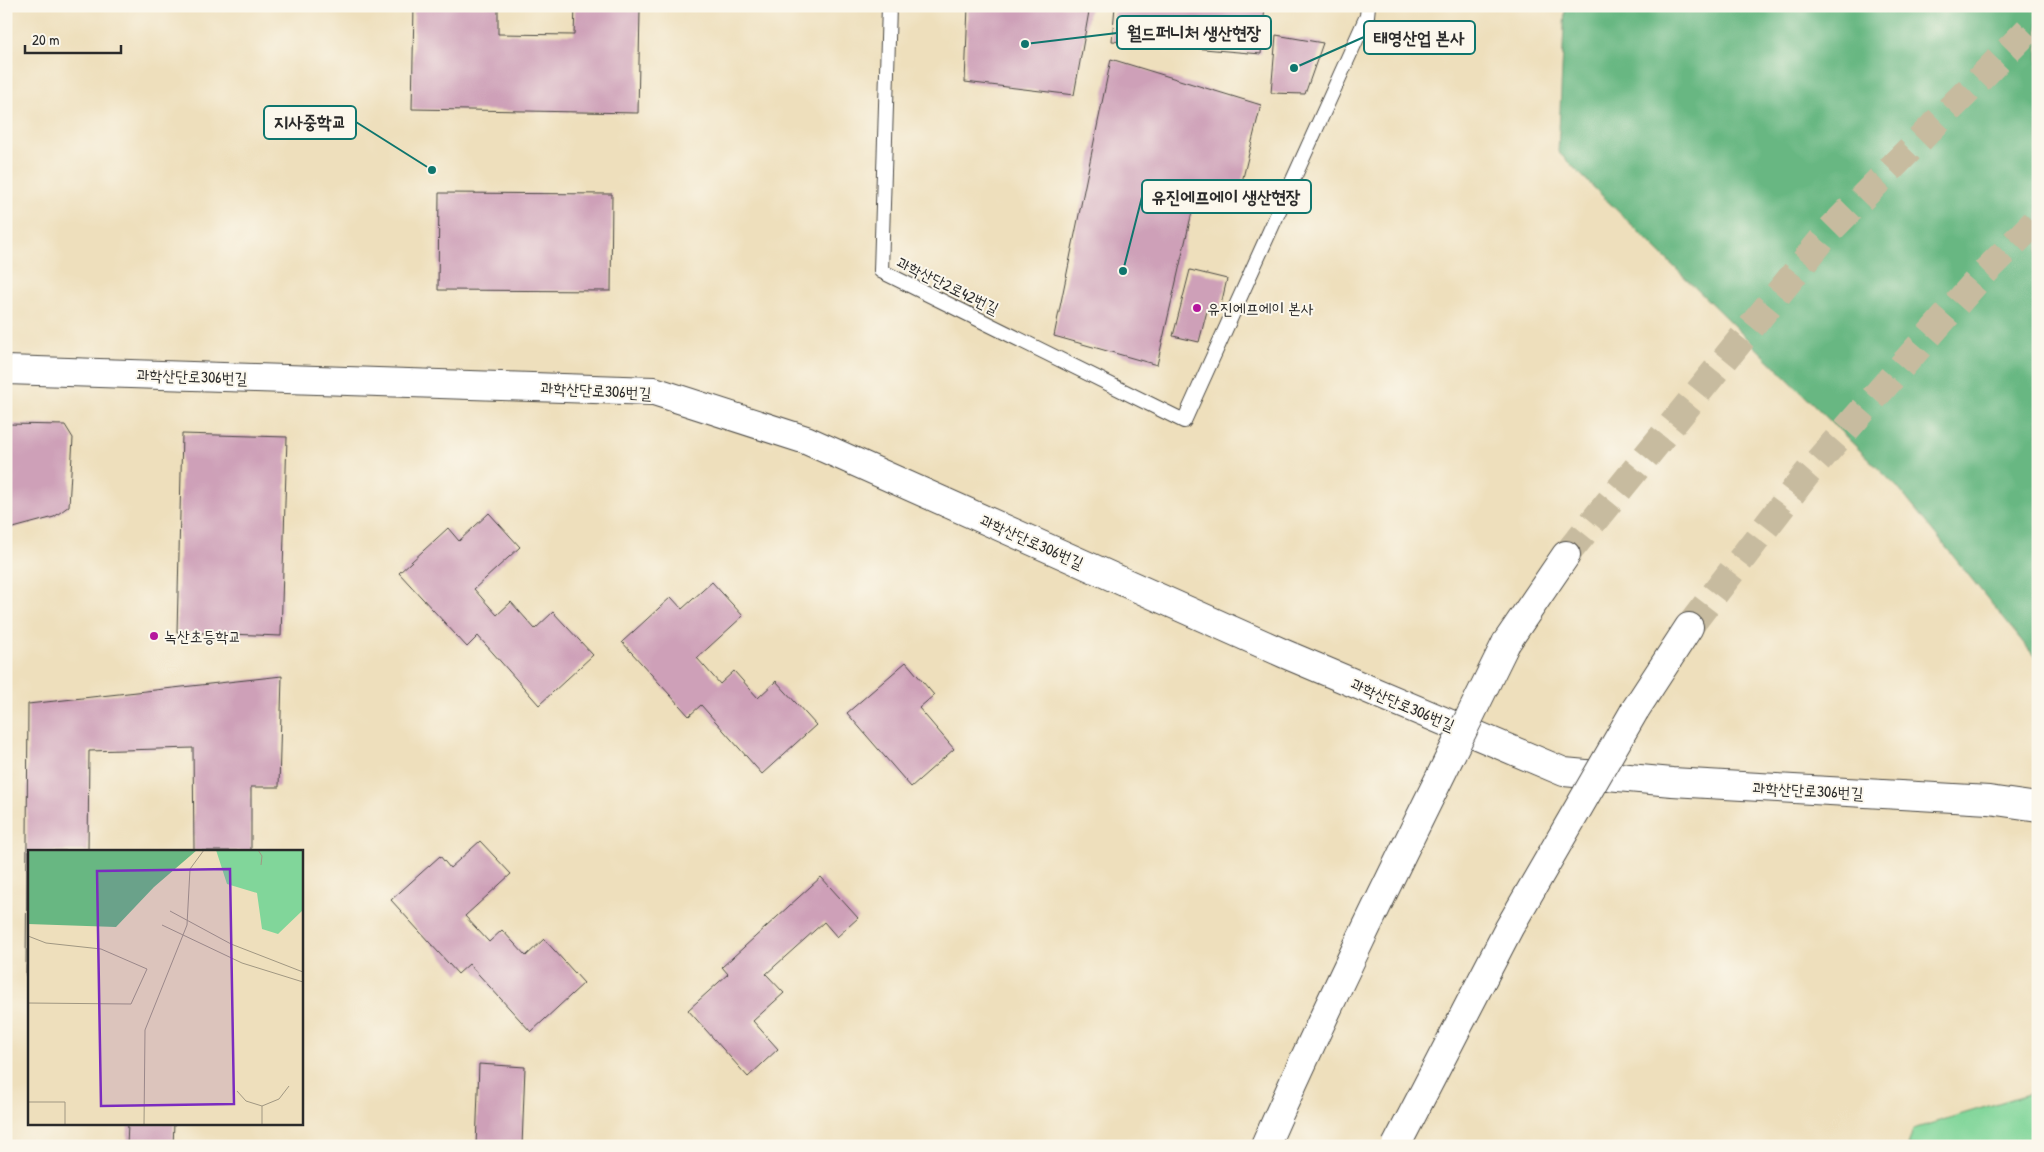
<svg xmlns="http://www.w3.org/2000/svg" width="2044" height="1152" font-family="'Patrick Hand','Poor Story',sans-serif">
	<rect width="100%" height="100%" fill="#fbf7ec"/>
	<filter id="ink" filterUnits="userSpaceOnUse"><feTurbulence type="fractalNoise" baseFrequency=".02" numOctaves="2"/><feDisplacementMap in="SourceGraphic" scale="10" xChannelSelector="R" yChannelSelector="G"/><feConvolveMatrix kernelMatrix="1 2 1 2 8 2 1 2 1" color-interpolation-filters="sRGB"/></filter>
	<filter id="wash" filterUnits="userSpaceOnUse"><feTurbulence type="fractalNoise" baseFrequency=".0096" numOctaves="4" result="noise"/><feDisplacementMap in="SourceGraphic" scale="20" xChannelSelector="R" yChannelSelector="G"/><feGaussianBlur stdDeviation="1.12" result="paint"/><feColorMatrix in="noise" values="0 0 0 0 0 0 0 0 0 0 0 0 0 0 0 0 0 1.4 0 .05"/><feComposite in="paint" operator="in"/></filter>
	<g filter="url(#wash)">
		<rect width="100%" height="100%" fill="#eedfbc"/>
		<path fill="#81d69a" stroke="#568062" d="M2038,1091V1146H1908L1913,1129Z"/>
		<path fill="#68b782" stroke="#4a7156" d="M1565,6H2038V661L1898,488L1558,152Z"/>
		<g id="blocks">
			<path fill="#cea0b8" d="M414,6H498V34L574,35L575,6H619V9L640,10L638,113L412,109Z
				M968,6H1090L1074,95L965,82Z
				M1115,6H1265L1261,54L1112,41Z
				M1276,35L1323,43L1305,94L1271,93Z
				M1111,59L1261,105L1236,206L1197,190L1157,365L1054,336Z
				M439,193L612,194L611,291L438,290Z
				M1190,270L1227,279L1221,305L1207,311L1199,342L1173,336Z
				M6,424L65,425L73,438L69,506L54,517L6,530Z
				M182,434L287,437L281,636L177,632Z
				M489,513L520,547L474,589L497,615L511,602L535,629L553,612L593,655L539,705L478,636L467,647L399,573L448,528L459,541Z
				M712,582L743,616L697,658L720,684L734,671L758,698L776,681L816,725L762,774L701,705L689,716L622,642L671,597L682,609Z
				M906,662L934,695L919,708L954,749L911,787L847,713Z
				M282,676L279,787H251V851H194L193,748L89,751L88,851H29V976H26L28,704Z
				M480,841L511,874L465,916L489,942L502,930L526,956L544,939L584,983L531,1032L469,964L458,974L391,900L440,856L450,868Z
				M821,877L858,918L837,937L824,922L766,974L784,993L753,1021L778,1049L748,1077L688,1010L728,974L722,967Z
				M479,1064L525,1067L522,1146H476Z
				M128,1123H174L173,1146H127Z"/>
		</g>
	</g>
	<g filter="url(#ink)">
		<use href="#blocks" fill-opacity="0" stroke="#484641" stroke-width="1"/>
		<g fill="none" stroke-linecap="round" stroke-linejoin="round">
			<path stroke="#c7bb9f" stroke-width="28" stroke-dasharray="28 14" stroke-linecap="butt" d="M1566,555L1830,230L2038,20
				M1689,627L1806,475L1983,274L2038,219"/>
			<defs>
				<path id="service" d="M889,6L881,271L1184,421L1367,16L1368,6"/>
				<path id="minor" d="M6,370L654,391L806,440L1285,654L1564,772L1672,782L1989,800L2038,807"/>
				<path id="trunk" d="M1506,643L1566,555
					M1635,710L1689,627"/>
			</defs>
			<use href="#service" stroke="#484641" stroke-width="16"/>
			<use href="#minor" stroke="#484641" stroke-width="30"/>
			<use href="#trunk" stroke="#484641" stroke-width="30"/>
			<use href="#service" stroke="#fff" stroke-width="14"/>
			<use href="#minor" stroke="#fff" stroke-width="28"/>
			<use href="#trunk" stroke="#fff" stroke-width="28"/>
			<defs>
				<path id="trunk-bridge" d="M1265,1146C1340,976 1424,810 1506,643
					M1396,1146L1509,928L1635,710"/>
			</defs>
			<use href="#trunk-bridge" stroke="#484641" stroke-width="30" stroke-linecap="butt"/>
			<use href="#trunk-bridge" stroke="#fff" stroke-width="28"/>
		</g>
	</g>
	<g fill="#b5179e" stroke="#fbf7ec" stroke-width="2">
		<circle cx="1197" cy="308" r="5"/>
		<circle cx="154" cy="636" r="5"/>
	</g>
	<g text-anchor="middle" dominant-baseline="central" stroke-width="4" stroke-linejoin="round" paint-order="stroke">
		<g font-size="16" fill="#2b2b2b" stroke="#fbf7ec">
			<text transform="translate(948 285) rotate(26)">과학산단2로42번길</text>
			<text transform="translate(192 376) rotate(2)">과학산단로306번길</text>
			<text transform="translate(596 390) rotate(3)">과학산단로306번길</text>
			<text transform="translate(1032 541) rotate(24)">과학산단로306번길</text>
			<text transform="translate(1403 704) rotate(23)">과학산단로306번길</text>
			<text transform="translate(1808 790) rotate(3)">과학산단로306번길</text>
		</g>
		<g font-size="16" fill="#2b2b2b" stroke="#fbf7ec" text-anchor="start">
			<text x="1207" y="308">유진에프에이 본사</text>
			<text x="164" y="636">녹산초등학교</text>
		</g>
	</g>
	<g transform="translate(28 850)">
		<rect width="275" height="275" fill="#eedfbc"/>
		<path d="M188,0H275V60L250,84L234,79L229,43L199,34Z" fill="#81d69a"/>
		<path d="M0,0H169L126,37L88,77L0,74Z" fill="#68b782"/>
		<path fill="none" stroke="#a09782" stroke-width="1" d="M230,0L234,6L233,15M142,61L203,94L275,122M134,75L214,113L275,132M0,86L18,93L73,99L119,119L103,154L0,153M209,241L218,251L234,256L251,249L261,236M0,252H37V275M234,256V275M116,275L117,180L159,75L162,19L176,0"/>
		<path fill="#7b2cbf" fill-opacity="0.15" stroke="#7b2cbf" stroke-width="2.5" d="M202,19L206,254L73,256L69,21Z"/>
		<rect width="275" height="275" fill="none" stroke="#2b2b2b" stroke-width="2.5"/>
	</g>
	<path fill="none" stroke="#0f766e" stroke-width="2" d="M1025 44L1117 33M1294 68L1364 37M432 170L356 122M1123 271L1142 197"/>
	<g fill="#0f766e" stroke="#fbf7ec" stroke-width="2">
		<circle cx="1025" cy="44" r="5"/>
		<circle cx="1294" cy="68" r="5"/>
		<circle cx="432" cy="170" r="5"/>
		<circle cx="1123" cy="271" r="5"/>
	</g>
	<g fill="#fbf7ec" stroke="#0f766e" stroke-width="2">
		<rect x="1117" y="16" width="154" height="33" rx="5"/>
		<rect x="1364" y="21" width="111" height="33" rx="5"/>
		<rect x="264" y="106" width="92" height="33" rx="5"/>
		<rect x="1142" y="180" width="169" height="33" rx="5"/>
	</g>
	<g font-size="18" text-anchor="middle" font-weight="bold" fill="#2b2b2b">
		<text x="1194" y="39">월드퍼니처 생산현장</text>
		<text x="1419" y="44">태영산업 본사</text>
		<text x="310" y="128">지사중학교</text>
		<text x="1226" y="203">유진에프에이 생산현장</text>
	</g>
	<rect width="2044" height="1152" fill="none" stroke="#fbf7ec" stroke-width="25"/>
	<path d="M25 45v8h96v-8" fill="none" stroke="#2b2b2b" stroke-width="2.5"/>
	<text x="32" y="45" font-size="15" fill="#2b2b2b" stroke="#fbf7ec" stroke-width="4" paint-order="stroke">20 m</text>
</svg>
